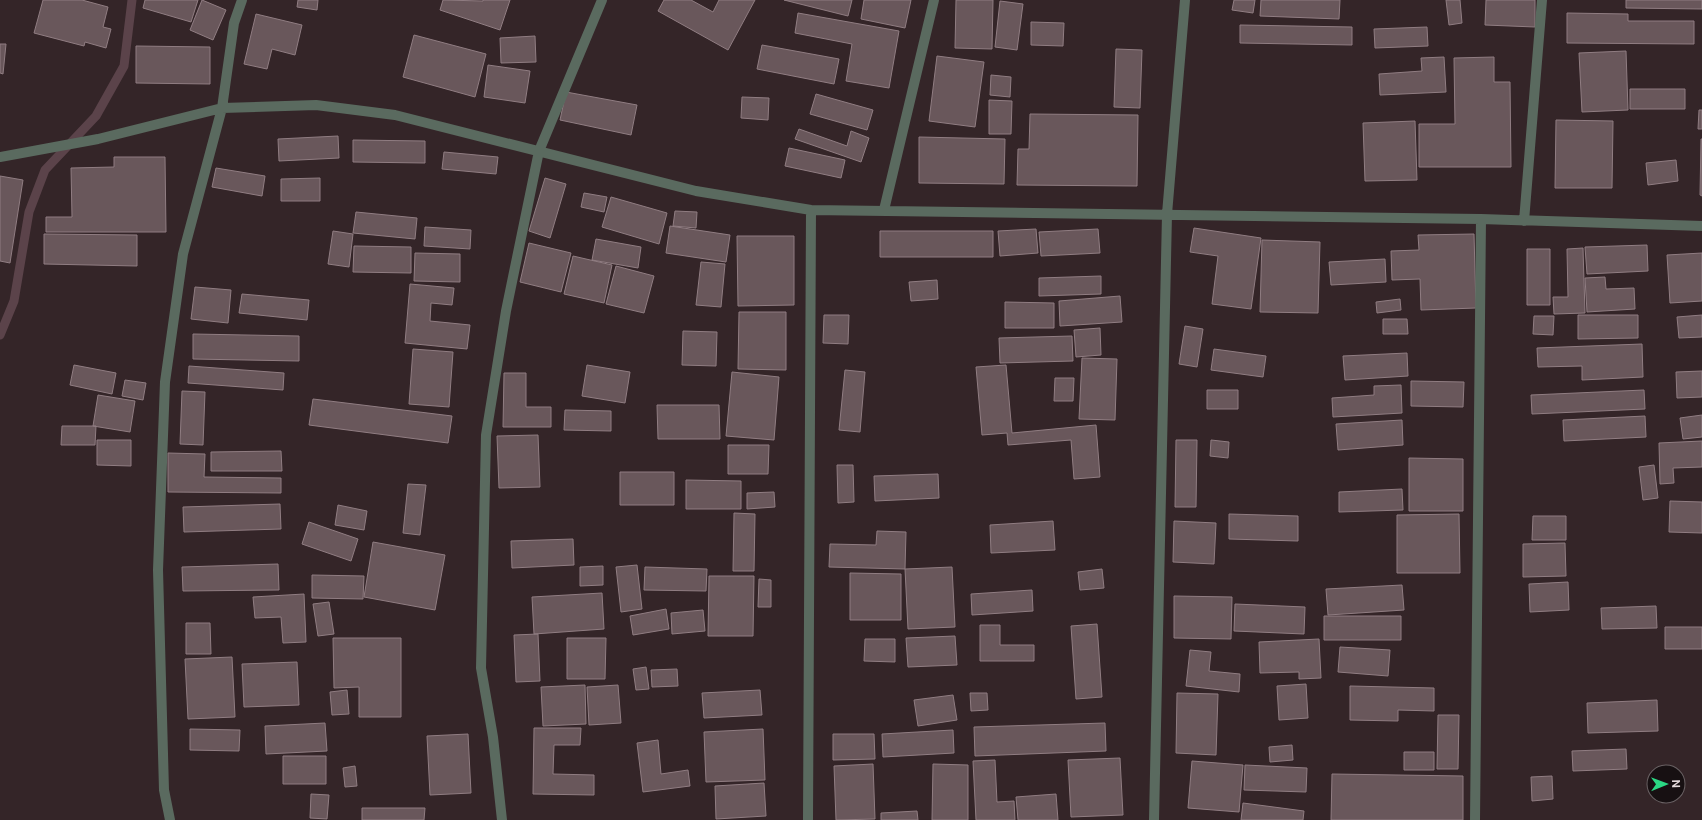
<svg xmlns="http://www.w3.org/2000/svg" width="1702" height="820" font-family="'Public Sans',sans-serif">
	<rect width="100%" height="100%" fill="#342528"/>
	<g fill="none" stroke-linecap="round" stroke-linejoin="round">
		<path stroke="#5b434a" stroke-width="9" d="M0,335L14,301L29,212L45,170L96,116L124,66L132,0"/>
	</g>
	<path fill="#69575b" stroke="#907d82" d="M43,0H82L108,7L103,27L111,29L106,48L85,42L84,46L34,33Z
		M145,0H198L191,22L143,8Z
		M202,0L226,10L213,40L190,30Z
		M298,0H318L317,10L297,7Z
		M443,0L483,1V0H510L500,30L440,10Z
		M664,0H691L713,12L719,0H755L728,50L658,11Z
		M784,0H852L848,16Z
		M864,0H911L905,28L861,19Z
		M956,0H993L992,49L955,48Z
		M1234,0H1255L1253,13L1232,10Z
		M1261,0H1340L1339,19L1260,16Z
		M1446,0H1460L1462,23L1449,25Z
		M1486,0H1535V27L1485,25Z
		M1626,0H1702V9L1626,8Z
		M1000,1L1023,4L1017,50L995,47Z
		M798,13L899,31L889,88L846,81L852,44L795,33Z
		M1567,13L1628,14V21H1694V44L1567,43Z
		M256,14L302,25L295,55L272,49L267,69L244,64Z
		M1031,22L1064,23L1063,46L1031,45Z
		M1240,25L1352,27V45L1240,43Z
		M1427,27L1428,46L1375,48L1374,29Z
		M414,35L486,54L475,97L403,77Z
		M535,36L536,62L501,63L500,38Z
		M0,44H6L3,74L0,73Z
		M762,45L839,59L834,84L757,69Z
		M136,46L210,47V84L136,83Z
		M1116,49L1142,50L1140,108L1114,107Z
		M1626,51L1628,110L1582,112L1579,53Z
		M937,56L984,62L975,127L929,121Z
		M1444,57L1446,92L1380,95L1379,74L1422,71L1421,58Z
		M1494,57V82H1510L1511,167H1419V124H1455L1454,58Z
		M488,65L530,71L525,103L484,97Z
		M991,75L1011,77L1010,97L990,95Z
		M1630,89H1685V109H1630Z
		M566,92L637,105L631,135L560,120Z
		M816,94L873,110L867,130L810,114Z
		M742,97L769,98L768,120L741,118Z
		M989,100L1012,101L1011,134H989Z
		M1699,110H1702V129H1698Z
		M1030,114L1138,115L1137,186L1017,185L1018,149H1029Z
		M1556,120L1613,121L1612,188H1555Z
		M1415,121L1417,180L1365,181L1363,123Z
		M799,129L847,146L851,131L869,138L861,162L795,139Z
		M338,136L339,158L279,161L278,139Z
		M919,137L1005,139L1004,184L919,183Z
		M1701,139H1702V196L1700,195Z
		M353,140L425,141V163L353,162Z
		M789,148L845,160L841,178L785,166Z
		M444,152L498,157L496,174L442,169Z
		M114,157H165L166,232H46V217H72L71,168L114,167Z
		M1676,160L1678,181L1648,185L1646,163Z
		M216,168L265,176L262,196L212,187Z
		M0,176L23,180L10,263L0,261Z
		M320,178V201H281V179Z
		M545,178L566,184L550,238L529,231Z
		M584,193L607,197L604,212L581,207Z
		M611,197L667,213L659,244L602,227Z
		M675,211L697,212L696,228L673,226Z
		M356,212L417,218L415,239L353,233Z
		M670,226L730,235L726,262L666,253Z
		M425,227L471,230L470,249L424,246Z
		M1194,228L1261,238L1251,309L1212,304L1218,256L1190,252Z
		M1036,229L1038,253L1000,256L998,231Z
		M1098,229L1100,253L1041,256L1039,232Z
		M333,231L353,234L349,267L328,264Z
		M880,231H993V257H880Z
		M44,234L137,235V266L44,264Z
		M1474,234L1476,308L1421,310L1420,279L1392,280L1391,251L1419,250L1418,235Z
		M737,236H794V305L738,306Z
		M596,239L641,247L638,268L592,260Z
		M1262,240L1320,242L1318,313L1260,312Z
		M529,243L571,253L561,292L520,282Z
		M1647,245L1648,271L1587,274L1585,247Z
		M354,246L411,247V273L353,272Z
		M1583,248L1585,313L1554,314L1553,297H1568L1567,249Z
		M1527,249H1550V305H1527Z
		M415,253L460,254V282L414,281Z
		M1702,253V301L1670,303L1667,255Z
		M573,256L612,265L604,303L564,294Z
		M1385,259L1386,282L1331,285L1329,262Z
		M701,262L725,264L721,307L696,305Z
		M616,266L654,276L644,313L606,304Z
		M1101,276V294L1039,296V278Z
		M1605,277L1606,289L1634,288L1635,309L1587,312L1585,278Z
		M937,280L938,299L911,301L909,282Z
		M410,284L454,288L452,305L431,303L430,321L470,325L467,349L405,343Z
		M195,287L231,290L228,323L191,319Z
		M242,294L309,300L307,320L239,313Z
		M1120,296L1122,322L1060,326L1059,301Z
		M1400,299L1401,310L1377,313L1376,302Z
		M1005,302L1054,303V328H1005Z
		M739,312H786V370L738,369Z
		M824,315H849L848,344L823,343Z
		M1578,315H1638V338L1578,339Z
		M1702,315V337L1679,338L1677,317Z
		M1534,316H1554L1553,335L1533,334Z
		M1383,319H1407L1408,334H1383Z
		M1185,326L1203,329L1197,367L1179,364Z
		M1100,328L1101,355L1076,357L1074,330Z
		M683,331L717,332L716,366L682,365Z
		M193,334L299,336V361L193,359Z
		M1072,336L1073,361L1000,363L999,338Z
		M1642,344L1643,377L1582,380V366L1538,367L1537,348Z
		M413,349L453,352L449,407L409,404Z
		M1214,349L1266,356L1263,377L1211,370Z
		M1407,353L1408,376L1345,380L1343,356Z
		M1082,358L1117,359L1115,420L1079,419Z
		M74,365L116,373L112,394L70,385Z
		M587,365L630,372L625,403L582,396Z
		M1006,365L1012,433L1096,425L1100,477L1074,479L1071,440L1008,445L1007,433L982,435L976,367Z
		M189,366L284,373L283,390L188,383Z
		M845,370L865,372L860,432L839,430Z
		M1702,371V397L1677,398L1676,372Z
		M732,372L779,377L774,440L726,436Z
		M504,373H526V407H551V427H503Z
		M1055,378H1074L1073,401H1054Z
		M125,380L146,383L143,400L122,396Z
		M1411,381L1464,382L1463,407L1411,406Z
		M1401,385L1402,413L1333,417L1332,398L1374,395V386Z
		M1207,390H1238V409H1207Z
		M1644,390L1645,409L1532,414L1531,395Z
		M182,391L205,392L203,445L180,444Z
		M98,395L135,401L130,432L93,426Z
		M313,399L452,416L448,443L309,425Z
		M657,405H719L720,439H658Z
		M565,410L611,411V431L564,430Z
		M1702,415V437L1683,439L1680,418Z
		M1645,416L1646,437L1564,441L1563,420Z
		M1402,420L1403,445L1338,450L1336,424Z
		M62,426H96L95,445H61Z
		M538,435L540,487L499,488L497,436Z
		M97,440H131V466L97,465Z
		M1176,440H1197L1196,507H1175Z
		M1211,440L1229,442L1228,458L1210,456Z
		M1702,441V467L1673,468L1674,483L1660,484L1659,443Z
		M728,445H769L768,474H728Z
		M281,451L282,471H211V452Z
		M168,453L205,454L204,477L281,478V493L168,492Z
		M1409,458L1463,459V511H1409Z
		M837,465H853L854,502L838,503Z
		M1654,465L1658,498L1643,500L1639,467Z
		M620,472H674V505H620Z
		M938,474L939,498L875,501L874,476Z
		M686,480L741,481V509H686Z
		M408,484L426,485L420,535L403,533Z
		M1402,489L1403,510L1339,512V492Z
		M774,492L775,507L747,509V493Z
		M1670,501L1702,502V533L1669,532Z
		M280,504L281,529L184,532L183,507Z
		M338,505L367,511L364,530L335,525Z
		M734,513L755,514L754,571H733Z
		M1229,514L1298,516V541L1229,539Z
		M1459,514L1460,573H1397V515Z
		M1533,516H1566V540H1532Z
		M1053,521L1055,550L991,553L990,525Z
		M1174,521L1216,523L1214,564L1173,562Z
		M309,522L358,539L351,561L302,544Z
		M877,531L906,532L905,569L829,567L830,544L876,545Z
		M573,539L574,565L512,568L511,541Z
		M373,542L445,555L435,610L364,597Z
		M1565,543L1566,576L1523,577V544Z
		M278,564L279,590L183,591L182,567Z
		M637,565L642,609L621,612L616,567Z
		M603,566V585L580,586V567Z
		M645,567L707,569L706,591L644,590Z
		M952,567L955,627L908,629L905,569Z
		M1102,569L1104,588L1080,590L1078,572Z
		M850,573L901,574V620H850Z
		M312,575L364,576L363,599L312,598Z
		M709,576H754L753,636H708Z
		M759,579L771,580V607H758Z
		M1568,582L1569,610L1530,612L1529,584Z
		M1402,585L1404,610L1328,615L1326,589Z
		M1032,590L1033,611L972,615L971,594Z
		M602,593L604,629L534,634L532,597Z
		M304,594L306,642L283,643L281,617L255,618L253,597Z
		M1174,596L1232,597L1231,639L1174,638Z
		M329,602L334,634L318,636L313,604Z
		M1235,604L1305,607L1304,634L1234,631Z
		M1656,606L1657,628L1602,629L1601,608Z
		M666,609L669,629L633,635L630,616Z
		M703,610L705,631L672,634L671,613Z
		M1324,616H1401V640H1324Z
		M186,623H210L211,654H186Z
		M1097,624L1102,697L1076,699L1071,626Z
		M980,625H1000V645H1034V661H980Z
		M1665,627H1702V649H1665Z
		M538,634L540,681L516,682L514,635Z
		M955,636L957,665L908,667L906,638Z
		M333,638H401V717H359V687L334,688Z
		M567,638H606L605,679H567Z
		M865,639H895V662L864,661Z
		M1319,639L1321,678L1299,679V672L1260,673L1259,642Z
		M1340,647L1390,650L1388,676L1338,672Z
		M1190,650L1211,652L1209,671L1240,674L1239,692L1186,686Z
		M232,657L235,717L188,719L185,659Z
		M297,662L299,705L244,707L242,664Z
		M646,667L649,689L636,690L633,669Z
		M677,669L678,686L652,687L651,670Z
		M1306,684L1308,718L1279,720L1277,686Z
		M585,685L586,724L543,726L541,687Z
		M618,685L621,723L589,725L587,687Z
		M1350,686L1434,688V711L1398,710V721L1350,720Z
		M347,690L349,714L332,715L330,692Z
		M760,690L762,715L704,718L702,693Z
		M970,693H987L988,710L971,711Z
		M1177,693L1218,694L1216,755L1176,753Z
		M953,695L957,720L918,726L914,700Z
		M1657,700L1658,731L1588,733L1587,703Z
		M1438,715H1459L1458,769H1437Z
		M325,723L327,751L266,754L265,726Z
		M1105,723L1106,751L975,756L974,727Z
		M534,728H581L580,745H554L553,774L594,775V795L533,794Z
		M190,729L240,730L239,751L190,750Z
		M763,729L765,780L706,782L704,732Z
		M953,730L954,753L883,757L882,734Z
		M468,734L471,793L430,795L427,736Z
		M833,734H874L875,759L833,760Z
		M658,740L661,774L688,770L690,786L643,792L637,743Z
		M1292,745L1293,760L1270,762L1269,747Z
		M1626,749L1627,769L1573,771L1572,751Z
		M1404,752H1434V770H1404Z
		M283,756H326V784H283Z
		M1120,758L1123,815L1071,817L1068,760Z
		M995,760L997,802L1014,801L1015,820H976L973,761Z
		M1192,761L1243,765L1239,812L1188,808Z
		M873,764L875,819L836,820L834,766Z
		M933,764L968,765V820H932Z
		M1245,765L1307,768L1306,792L1244,790Z
		M355,766L357,786L345,787L343,768Z
		M1332,774L1463,776V820H1331Z
		M1552,776L1553,799L1532,801L1531,777Z
		M764,783L766,816L716,819L715,786Z
		M311,794L329,795L327,819L310,818Z
		M1056,794L1058,820H1018L1016,797Z
		M1243,803L1304,811L1303,820H1241Z
		M362,808H425L424,820H362Z
		M917,811L918,820H881V813Z"/>
	<g fill="none" stroke-linecap="round" stroke-linejoin="round">
		<path stroke="#5a6a5f" stroke-width="10" d="M0,157L98,139L222,108L316,105L395,115L696,191L811,210L1481,219L1702,226
			M884,210L934,0
			M1524,221L1542,0
			M170,820L164,790L158,570L165,382L183,254L222,108L234,23L242,0
			M502,820L493,737L481,668L486,435L506,311L539,151L602,0
			M808,820L811,210
			M1154,820L1167,214L1185,0
			M1475,820L1481,219"/>
	</g>
	<g transform="translate(1666 784) rotate(89)"><circle r="19" fill="#171012" stroke="#696163"/>
	<path d="M0-3L7 15L0 10L-7 15Z" fill="#2bd884"/>
	<text y="-6" font-size="11" font-weight="bold" text-anchor="middle" fill="#e5dadc">N</text>
	</g>
</svg>
